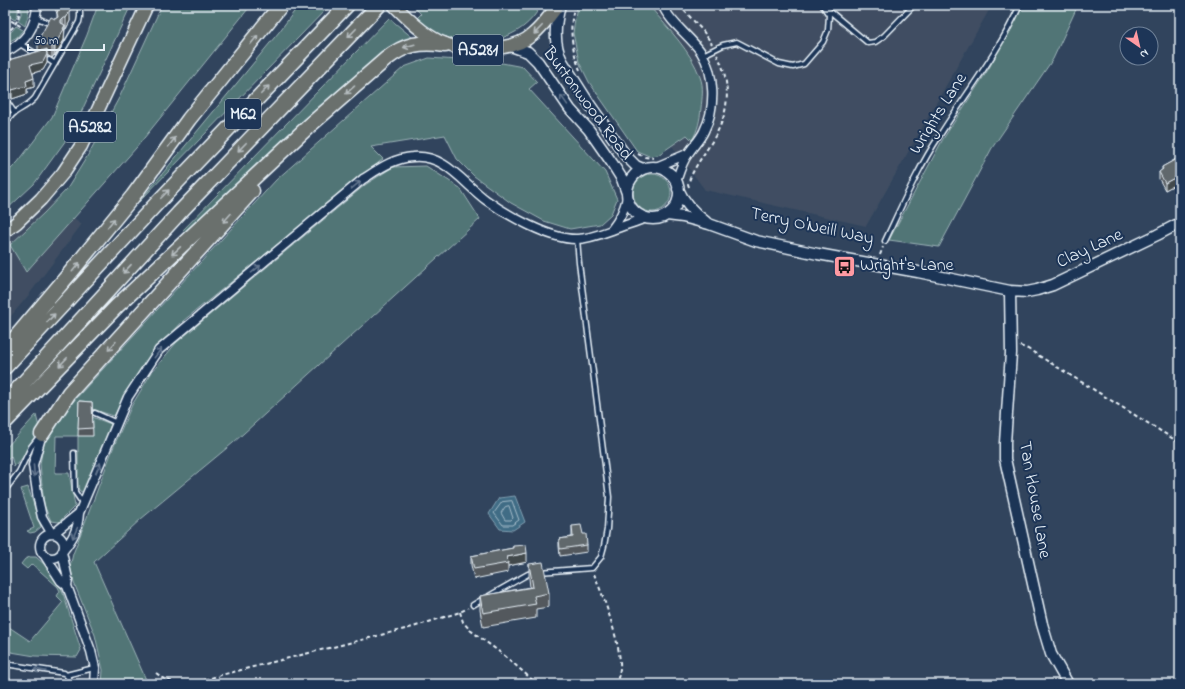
<svg xmlns="http://www.w3.org/2000/svg" width="1185" height="689" font-family="'Indie Flower',sans-serif">
	<rect width="100%" height="100%" fill="#31445d"/>
	<filter id="ink" filterUnits="userSpaceOnUse"><feTurbulence type="fractalNoise" baseFrequency=".025" numOctaves="2"/><feDisplacementMap in="SourceGraphic" scale="8" xChannelSelector="R" yChannelSelector="G"/><feConvolveMatrix kernelMatrix="1 2 1 2 8 2 1 2 1" color-interpolation-filters="sRGB"/></filter>
	<g filter="url(#ink)">
		<path fill="#3f4e62" d="M623,5H992L866,226L705,190L619,75Z
			M48,198L82,224L28,296L5,323V235Z"/>
		<path fill="#517576" stroke="#9cb3b7" d="M8,5H18V14L15,20L5,14V8Z
			M21,5H29L28,16L25,26L18,21L21,14Z
			M98,5H131L78,119L66,140L34,184L5,211V175L18,162L52,117L87,35Z
			M162,5H250L248,9L136,148L26,272L10,245L44,213L67,189L88,155L120,96Z
			M299,5H330L139,202L279,32Z
			M412,5H541C523,42 474,50 439,35C431,31 423,24 416,19L421,14Z
			M577,5H651L652,9C669,30 691,51 700,77C704,86 702,99 701,108C700,120 698,130 692,140L687,135L658,155L649,156L637,151L589,82L579,62L573,33Z
			M1023,5H1078L1053,59L992,148L939,247L889,240L943,139L988,70Z
			M389,18L413,38L408,41L187,234L183,230Z
			M16,26L23,30L17,37L5,44V36L12,31Z
			M429,58L502,63L523,67L537,82L529,89L605,172L617,199L611,214L600,224L570,229L544,221L511,203L474,176L457,159L445,135L371,147L383,159L183,321L150,357L136,376L114,416L92,409V417L111,424L88,489L84,493L80,491L77,487L78,473V436H56L55,473H69L75,506L59,522L51,521L44,505L40,464L45,437L59,417L276,180L404,67Z
			M426,166L460,188L480,219L233,443L141,519L94,562L147,682L146,684H102L103,670L95,635L74,583L70,567L73,554L114,446L132,405L152,372L176,343L365,185L393,167Z
			M633 193a19 19 0 1 1 38 0a19 19 0 1 1-38 0Z
			M36,415L39,427L26,454L14,467L11,456L5,463V449Z
			M28,487L41,527L35,532L30,533L27,531L34,528L21,489Z
			M30,557H36L45,565L61,587L81,650L77,657L35,656L5,651V626L6,625L30,641L63,602L57,596L60,591L58,587L32,564L27,569L21,564L25,559Z"/>
		<path fill="#406c85" stroke="#83a1b3" d="M515,496L525,522L513,530L500,529L489,514L499,498Z"/>
		<g fill="none" stroke-linecap="round" stroke-linejoin="round">
			<path stroke="#a5bcca" stroke-width="1" d="M512,501L519,520L512,525H503L494,513L502,502Z
				M509,506L513,518L511,520H505L501,513L505,507Z"/>
			<defs>
				<path id="service" d="M826,8L868,43L875,42L884,36L914,5
					M35,17L51,24
					M20,44L38,55
					M703,55L723,45L737,42L779,64L793,67L804,64L823,42L828,30L829,15L823,6
					M49,60L55,64
					M5,99L14,112
					M5,126C12,108 24,111 35,98L79,22L80,17V5
					M885,241C902,205 918,168 940,135C967,92 999,52 1020,5
					M95,413L117,423
					M74,453L75,492L83,504
					M5,490L19,472L31,447L38,438
					M539,572L592,568L601,557L604,546L607,529L609,497L579,263L577,239
					M489,596L528,574L533,573
					M473,605L483,599
					M5,664L64,673L68,677L69,684
					M66,675L94,668"/>
				<path id="minor" d="M662,5C671,24 689,35 701,52C715,74 716,108 704,131C700,140 693,146 688,154C682,162 679,173 676,182
					M5,52C25,43 36,27 37,5
					M656,167L687,154
					M612,229C620,219 624,211 627,198
					M42,434L33,465L38,499L42,517L52,534
					M53,534L79,513
					M40 546a12 12 0 1 1 24 0a12 12 0 1 1-24 0Z
					M63,551C73,538 78,530 79,513L128,397L159,350L363,179C379,169 394,158 413,157C445,154 463,183 486,200C507,215 551,240 577,239C589,239 601,234 612,230C623,226 635,222 646,218
					M62,552L68,579L67,586L91,651L95,668L94,684
					M45,556L61,581L67,586"/>
				<path id="tertiary" d="M560,5C555,25 553,42 562,61L590,105L626,156L636,166L643,169
					M511,46L528,52L538,62L570,109L589,130L612,163L622,179L627,193
					M627 193a26 26 0 1 1 52 0a26 26 0 1 1-52 0Z
					M678,189C684,203 694,213 706,222
					M667,215L683,217L709,224L756,241L818,254L918,272L1010,291L1027,292L1037,290L1053,285L1157,235L1180,223
					M1010,291L1011,353L1005,443V459L1042,624L1051,654L1068,684"/>
				<path id="primary" d="M394,5C426,37 447,55 495,48C508,47 522,44 532,35C542,27 550,16 558,5
					M5,231L16,223L41,199L63,173L81,146L147,5"/>
				<path id="motorway" d="M5,350L71,272L133,196L189,119L281,5
					M5,367L158,202L347,5
					M5,403L179,213L379,5
					M5,422L117,306L309,126L386,59C405,44 421,41 445,45
					M42,434L69,393L252,191"/>
			</defs>
			<use href="#service" stroke="#e8f1f8" stroke-width="7"/>
			<use href="#minor" stroke="#e8f1f8" stroke-width="11"/>
			<use href="#tertiary" stroke="#e8f1f8" stroke-width="13"/>
			<use href="#primary" stroke="#e8f1f8" stroke-width="15"/>
			<use href="#motorway" stroke="#e8f1f8" stroke-width="17"/>
			<path stroke="#e8f1f8" stroke-width="2" stroke-dasharray="4 3" stroke-linecap="butt" d="M575,5C568,27 572,50 580,70
				M679,5L703,31L712,44
				M5,17L22,27
				M5,34C15,27 21,18 19,5
				M5,90L12,88
				M638,154L645,157L653,158
				M689,187L688,184L691,176C700,157 715,141 722,121C730,101 728,74 717,55
				M880,255L883,247
				M1020,346L1028,349L1180,443
				M594,574C603,595 622,647 620,669C619,675 618,679 615,684
				M460,612L463,622L470,630L505,656L537,684
				M156,673L163,678L178,684
				M191,684L221,675L413,627L460,612L468,608"/>
			<use href="#service" stroke="#1d3557" stroke-width="4"/>
			<use href="#minor" stroke="#1d3557" stroke-width="8"/>
			<use href="#tertiary" stroke="#1d3557" stroke-width="10"/>
			<use href="#primary" stroke="#6a706d" stroke-width="12"/>
			<use href="#motorway" stroke="#6a706d" stroke-width="14"/>
		</g>
		<path fill="#53595d" stroke="#e8f1f8" d="M54,5H69L70,21L66,29H65L64,40L55,56L54,55L52,58L47,55V63L43,70L33,73L34,87L27,89V94L12,99L7,81L5,82V61L39,51L38,50V40L55,19L57,18V14Z
			M1180,157V182L1165,190L1159,179V172L1162,170V167Z
			M79,401L92,402L93,436H78Z
			M572,526L583,534L587,545V552L560,556L559,546V539L572,537Z
			M513,546L527,562L508,566V572L474,579L471,565V556L513,548Z
			M529,564L549,593V607L536,609V618L483,627L480,610V596L530,587L529,578Z"/>
		<path fill="#43484c" stroke="#e8f1f8" d="M70,11V21L66,29V18Z
			M63,18V28L65,25L64,40L55,56V45L61,30V20Z
			M54,44V55L52,58V47Z
			M47,49V63L43,70L30,74V65L46,51Z
			M7,72V81L5,82V73Z
			M34,78V87L27,89V94L12,99V90L26,81Z
			M1180,175V182L1165,190V183Z
			M527,553V562L508,566L507,557Z"/>
		<path fill="#60676c" stroke="#e8f1f8" d="M57,5H69L70,11L66,18H63L61,20V23L65,25L63,29H64L55,45L54,44L52,47L38,40L51,17L55,19L58,17L57,13L58,10Z
			M47,49L46,51L47,54L43,62L30,65L34,78L26,81L27,86L12,90L7,72L5,73V61Z
			M1180,157V175L1165,183L1159,172L1163,169L1162,167Z
			M79,401L92,402L93,428L78,429Z
			M581,525L583,534H586L587,545L560,549L559,539L573,537L572,526Z
			M526,545L527,553L507,557L508,563L474,569L471,556L513,548V546Z
			M543,562L549,593L534,596L536,604L483,613L480,596L533,587L529,564Z"/>
		<defs><path id="oneway-shaft" d="M-6 0H5M1.5-3L5.5 0L1.5 3" fill="none" stroke-width="1.6" stroke-linecap="round" stroke-linejoin="round"/></defs>
		<g stroke="#b6bdc0">
			<use href="#oneway-shaft" transform="translate(538 30) rotate(134)"/>
			<use href="#oneway-shaft" transform="translate(352 33) rotate(134)"/>
			<use href="#oneway-shaft" transform="translate(254 40) rotate(-51)"/>
			<use href="#oneway-shaft" transform="translate(409 46) rotate(164)"/>
			<use href="#oneway-shaft" transform="translate(265 90) rotate(-46)"/>
			<use href="#oneway-shaft" transform="translate(350 90) rotate(139)"/>
			<use href="#oneway-shaft" transform="translate(172 142) rotate(-53)"/>
			<use href="#oneway-shaft" transform="translate(242 147) rotate(134)"/>
			<use href="#oneway-shaft" transform="translate(165 194) rotate(-46)"/>
			<use href="#oneway-shaft" transform="translate(227 218) rotate(132)"/>
			<use href="#oneway-shaft" transform="translate(111 223) rotate(-51)"/>
			<use href="#oneway-shaft" transform="translate(176 251) rotate(137)"/>
			<use href="#oneway-shaft" transform="translate(76 267) rotate(-51)"/>
			<use href="#oneway-shaft" transform="translate(127 269) rotate(133)"/>
			<use href="#oneway-shaft" transform="translate(51 318) rotate(-47)"/>
			<use href="#oneway-shaft" transform="translate(112 346) rotate(132)"/>
			<use href="#oneway-shaft" transform="translate(63 362) rotate(134)"/>
		</g>
		<g stroke="#64778f">
			<use href="#oneway-shaft" transform="translate(564 100) rotate(-125)"/>
			<use href="#oneway-shaft" transform="translate(356 185) rotate(-40)"/>
			<use href="#oneway-shaft" transform="translate(256 269) rotate(-40)"/>
			<use href="#oneway-shaft" transform="translate(158 353) rotate(-52)"/>
			<use href="#oneway-shaft" transform="translate(98 468) rotate(-67)"/>
			<use href="#oneway-shaft" transform="translate(34 471) rotate(85)"/>
			<use href="#oneway-shaft" transform="translate(75 533) rotate(114)"/>
			<use href="#oneway-shaft" transform="translate(40 670) rotate(-171)"/>
		</g>
	</g>
	<defs>
		<symbol id="bus-square" viewBox="-11 -11 22 22"><rect x="-9" y="-9" width="18" height="18" rx="4" fill="#ff9aa2" stroke="#1d3557"/><path d="M-5-6H5V4H4V6H2V4H-2V6H-4V4H-5ZM-3.5-4V0h7V-4ZM-3.5 1.2v1.5H-2V1.2ZM2 1.2v1.5H3.5V1.2Z" fill="#111"/></symbol>
	</defs>
	<g fill-rule="evenodd">
		<use href="#bus-square" x="832" y="254" width="25" height="25"/>
	</g>
	<g text-anchor="middle" dominant-baseline="central" stroke-width="4" stroke-linejoin="round" paint-order="stroke">
		<g fill="#1d3557" stroke="#abb9c8" stroke-width="1">
			<rect x="453" y="35" width="50" height="30" rx="3"/>
			<rect x="225" y="99" width="36" height="30" rx="3"/>
			<rect x="64" y="112" width="52" height="30" rx="3"/>
		</g>
		<g font-size="17" font-weight="bold" fill="#e8f1f8">
			<text x="478" y="50">A5281</text>
			<text x="243" y="114">M62</text>
			<text x="90" y="127">A5282</text>
		</g>
		<g font-size="18" fill="#e8f1f8" stroke="#1d3557">
			<text transform="translate(587 104) rotate(53)">Burtonwood Road</text>
			<text transform="translate(939 114) rotate(-58)">Wrights Lane</text>
			<text transform="translate(812 227) rotate(12)">Terry O'Neill Way</text>
			<text transform="translate(1090 249) rotate(-25)">Clay Lane</text>
			<text transform="translate(1034 500) rotate(80)">Tan House Lane</text>
		</g>
		<g font-size="18" fill="#e8f1f8" stroke="#1d3557" text-anchor="start">
			<text x="860" y="266">Wright's Lane</text>
		</g>
	</g>
	<rect width="1185" height="689" fill="none" stroke="#1d3557" stroke-width="20"/>
	<rect x="10" y="10" width="1165" height="669" fill="none" stroke="#e8f1f8" stroke-width="1.5" filter="url(#ink)"/>
	<g transform="translate(1139 46) rotate(146)"><circle r="19" fill="#1d3557" stroke="#6e8097"/>
	<path d="M0-3L7 15L0 10L-7 15Z" fill="#ff9aa2"/>
	<text y="-6" font-size="11" font-weight="bold" text-anchor="middle" fill="#e8f1f8">N</text>
	</g>
	<path d="M28 44v6h76v-6" fill="none" stroke="#e8f1f8" stroke-width="2"/>
	<text x="34" y="44" font-size="12" fill="#e8f1f8" stroke="#1d3557" stroke-width="3" paint-order="stroke">50 m</text>
</svg>
